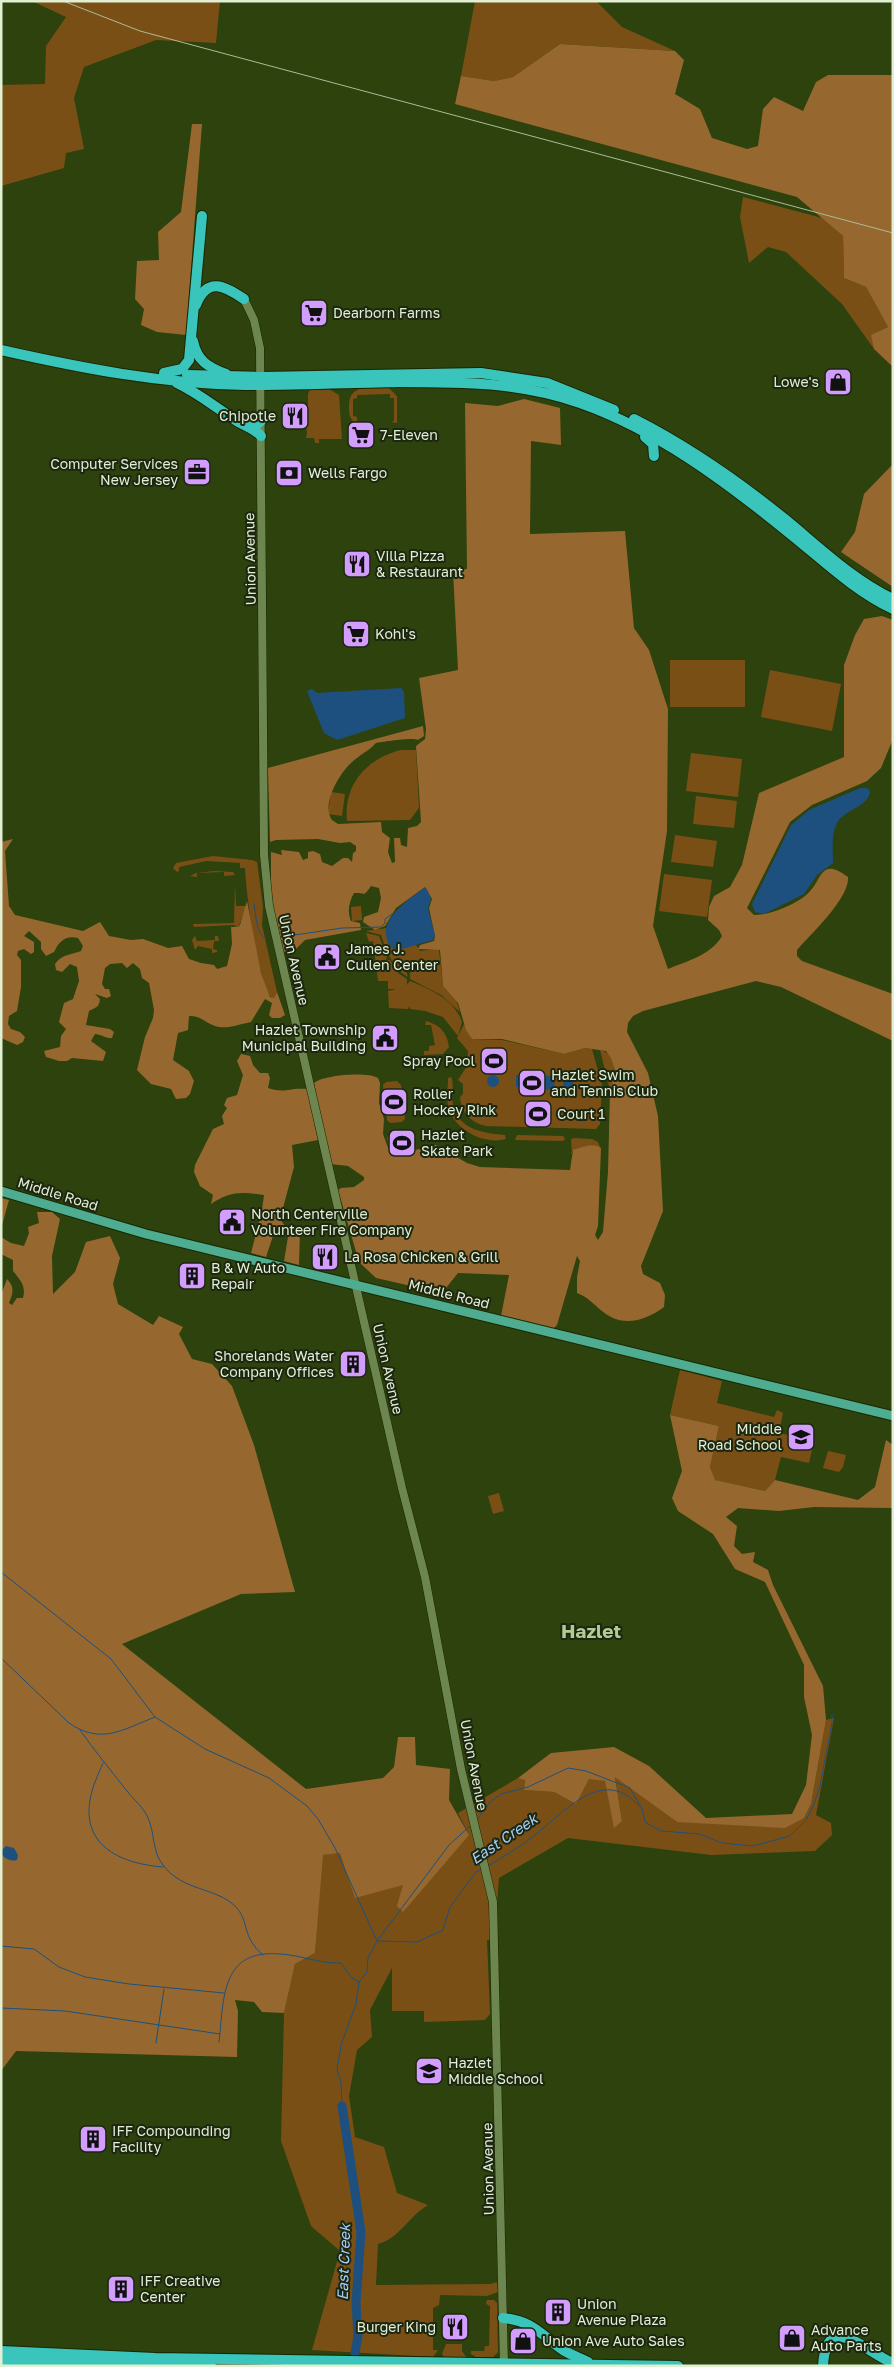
<svg xmlns="http://www.w3.org/2000/svg" width="894" height="2367" font-family="'Golos Text',sans-serif">
<style>
.green{fill:#7a4f16}
.forest{fill:#96682f}
.water{fill:#1d507e}
.lines{fill:none;stroke-linecap:round;stroke-linejoin:round}
.stream{stroke:#1d507e;stroke-width:1}
.river{stroke:#1d507e;stroke-width:9}
.secondary-casing{stroke:#182701;stroke-width:9}
.primary-casing{stroke:#182701;stroke-width:11}
.highway-casing{stroke:#182701;stroke-width:12}
.secondary{stroke:#6d8650;stroke-width:8}
.primary{stroke:#4eac91;stroke-width:9}
.highway{stroke:#39c5bc;stroke-width:10}
.rail{stroke:#acbc99;stroke-width:1}
.labels{text-anchor:middle;stroke-width:4;stroke-linejoin:round;paint-order:stroke}
.poi-label{font-size:14px;fill:#e1efd3;stroke:#1c2610;text-anchor:start}
.street-label{font-size:14px;fill:#e1efd3;stroke:#1c2610}
.water-label{font-size:15px;font-style:italic;fill:#a4cff9;stroke:#1c2610}
.district-label{font-size:19px;font-weight:bold;fill:#b0cb93;stroke:#1c2610}
</style>
<rect width="100%" height="100%" fill="#2d420d"/>
<g class="green">
<path d="M 32,1 L 220,1 L 216,43 L 156,40 L 84,67 L 74,98 L 84,149 L 66,153 L 64,168 L 1,186 L 1,85 L 45,84 L 46,46 L 66,17 Z"/>
<path d="M 475,1 L 596,1 L 622,27 L 675,51 L 560,44 L 513,77 L 494,81 L 461,76 Z"/>
<path d="M 743,197 L 822,218 L 843,236 L 844,278 L 866,287 L 888,327 L 872,335 L 874,349 L 842,304 L 786,252 L 768,247 L 749,263 L 740,217 Z"/>
<path d="M 388,387 L 397,396 L 397,423 L 391,422 L 394,421 L 394,398 L 390,398 L 390,394 L 357,395 L 357,398 L 353,399 L 353,416 L 357,417 L 357,422 L 353,421 C 349,416 349,413 349,406 C 349,383 371,388 388,387 Z"/>
<path d="M 310,389 L 329,389 L 339,395 L 342,439 L 319,439 L 319,443 L 315,443 L 314,438 L 306,438 L 307,433 L 305,415 L 308,414 L 308,394 Z"/>
<rect x="670" y="660" width="75" height="47"/>
<path d="M 770,670 L 841,684 L 832,731 L 761,717 Z"/>
<path d="M 401,750 L 416,750 L 419,808 L 410,820 L 347,821 C 343,785 367,758 401,750 Z"/>
<path d="M 691,753 L 742,759 L 738,797 L 686,791 Z"/>
<path d="M 331,792 L 345,794 L 342,816 L 328,814 Z"/>
<path d="M 696,796 L 737,801 L 734,828 L 693,824 Z"/>
<path d="M 675,835 L 717,841 L 713,867 L 671,862 Z"/>
<path d="M 213,856 L 252,860 L 257,862 L 263,907 L 262,925 L 277,992 L 274,998 L 272,998 C 257,982 246,891 245,868 L 240,868 L 240,863 L 206,861 L 179,867 L 179,871 L 177,872 L 173,868 L 176,863 Z"/>
<path d="M 214,871 L 233,872 L 235,875 L 224,876 L 224,872 L 197,873 L 197,877 L 190,876 L 196,873 Z"/>
<path d="M 664,874 L 712,880 L 707,917 L 659,911 Z"/>
<path d="M 235,883 L 236,906 L 247,906 L 238,928 L 234,925 L 194,927 L 193,924 L 234,923 Z"/>
<path d="M 361,906 L 362,920 L 352,921 L 351,907 Z"/>
<path d="M 387,928 L 388,943 L 395,949 L 416,945 L 420,951 L 435,949 L 439,950 L 443,986 L 456,1000 L 460,1012 L 441,995 L 410,979 L 410,973 L 414,969 L 412,964 L 408,963 L 405,967 L 408,977 C 393,969 386,950 381,935 L 366,931 Z"/>
<path d="M 366,933 L 379,936 L 384,949 L 382,952 L 387,956 L 386,960 L 390,960 L 398,973 L 407,979 L 407,985 L 410,981 C 430,989 455,1000 462,1022 L 458,1036 L 443,1017 L 425,1011 L 410,1009 L 409,1006 L 408,1009 L 389,1008 L 388,991 L 396,989 L 388,989 L 388,981 L 378,981 L 373,941 L 369,942 Z"/>
<path d="M 195,936 L 197,941 L 215,940 L 215,936 L 218,936 L 219,941 L 214,941 L 213,949 L 217,950 L 217,952 L 212,953 L 212,949 L 198,946 L 195,950 L 192,940 Z"/>
<path d="M 426,1021 C 440,1025 447,1032 449,1047 L 443,1054 L 424,1055 L 424,1051 L 429,1051 L 429,1046 L 435,1045 L 431,1025 L 425,1025 Z"/>
<path d="M 464,1024 L 472,1039 L 502,1040 L 564,1054 L 585,1048 L 592,1049 L 602,1085 L 600,1124 L 596,1129 L 486,1126 C 471,1123 461,1112 460,1097 L 463,1094 L 463,1084 L 458,1080 L 467,1066 L 468,1051 L 457,1038 Z"/>
<path d="M 600,1050 C 619,1054 616,1077 610,1090 Z"/>
<path d="M 451,1077 C 454,1083 452,1090 452,1097 C 454,1128 479,1133 505,1135 L 506,1139 C 485,1145 457,1131 449,1110 C 446,1101 448,1088 448,1078 Z"/>
<path d="M 397,1081 L 401,1085 L 405,1119 L 402,1122 L 390,1123 L 387,1120 L 383,1085 L 386,1082 Z"/>
<path d="M 412,1131 L 416,1150 L 391,1155 L 387,1137 Z"/>
<path d="M 517,1135 L 563,1136 L 565,1139 L 563,1141 L 515,1140 Z"/>
<path d="M 573,1138 L 592,1139 L 598,1142 L 600,1147 L 571,1152 L 572,1155 L 571,1140 Z"/>
<path d="M 680,1370 L 722,1381 L 717,1403 L 774,1417 L 777,1410 L 783,1413 L 779,1433 L 814,1441 L 809,1463 L 781,1457 L 775,1480 L 765,1491 L 714,1480 L 710,1467 L 719,1426 L 670,1415 Z"/>
<path d="M 828,1451 L 846,1455 L 843,1467 L 839,1472 L 823,1468 Z"/>
<path d="M 499,1493 L 504,1511 L 493,1514 L 488,1496 Z"/>
<path d="M 834,1718 L 816,1815 L 831,1823 L 832,1835 L 815,1851 L 711,1855 L 568,1838 L 499,1878 L 494,1941 L 487,1940 L 490,2014 L 485,2020 L 424,2022 L 424,2011 L 392,2011 L 392,1968 L 370,2010 L 372,2037 L 357,2050 L 349,2096 L 355,2137 L 384,2147 L 397,2193 L 428,2205 C 409,2216 399,2239 378,2244 L 376,2285 L 490,2284 L 497,2282 L 498,2292 L 487,2296 L 440,2295 L 439,2305 L 433,2308 L 433,2350 L 438,2350 L 433,2357 L 312,2350 L 340,2251 L 311,2226 L 281,2141 L 284,2013 L 295,1964 L 315,1953 L 322,1855 L 469,1835 L 458,1813 L 518,1778 L 525,1779 L 524,1790 L 554,1792 L 576,1804 L 589,1778 L 605,1781 L 622,1821 L 615,1776 L 677,1822 L 804,1818 L 811,1804 L 826,1720 Z"/>
<path d="M 487,2300 L 494,2300 L 497,2303 L 498,2352 L 493,2357 L 476,2357 L 471,2354 L 471,2351 L 484,2351 L 485,2346 L 489,2346 L 490,2306 L 486,2304 Z"/>
<path d="M 446,2344 L 462,2344 L 462,2351 L 466,2357 L 444,2357 L 442,2354 Z"/>
</g>
<g class="forest">
<path d="M 560,44 L 675,51 L 684,60 L 675,94 L 700,109 L 712,138 L 747,149 L 758,146 L 763,109 L 774,97 L 803,111 L 816,82 L 828,75 L 893,75 L 893,367 L 874,349 L 871,335 L 888,327 L 866,287 L 844,278 L 843,236 L 797,197 L 455,104 L 461,76 L 494,81 L 513,77 Z"/>
<path d="M 192,124 L 202,124 L 186,335 L 157,332 L 141,325 L 144,309 L 135,299 L 137,261 L 159,260 L 158,232 L 181,212 Z"/>
<path d="M 524,399 L 560,408 L 561,445 L 531,441 L 530,534 L 625,531 L 634,628 L 649,650 L 668,709 L 667,831 L 653,926 L 668,969 C 687,961 711,955 722,936 L 719,930 L 708,920 L 709,907 L 714,896 L 730,887 L 742,865 L 759,793 L 844,757 L 844,665 L 855,635 L 864,619 L 882,616 L 893,620 L 893,739 L 881,768 L 867,781 L 812,805 L 790,822 L 747,908 L 754,915 C 771,915 791,906 805,896 C 823,883 818,855 848,877 C 850,898 810,935 797,950 L 797,956 L 802,961 L 893,994 L 893,1041 L 781,987 L 756,981 L 643,1011 L 633,1016 L 628,1023 L 627,1032 L 648,1073 L 658,1116 L 663,1211 L 641,1266 L 643,1274 L 660,1283 L 665,1295 L 664,1307 C 645,1321 622,1328 602,1311 C 593,1304 588,1297 577,1293 L 577,1277 L 580,1261 L 577,1256 L 557,1325 L 553,1329 L 501,1316 L 509,1275 L 458,1273 L 446,1288 L 438,1292 L 376,1278 L 359,1262 L 338,1190 L 341,1188 L 354,1187 L 364,1180 L 364,1177 L 348,1166 L 330,1164 L 314,1083 C 322,1075 368,1071 378,1078 L 380,1083 L 379,1103 L 384,1119 L 383,1134 L 391,1156 L 436,1145 L 467,1163 L 480,1167 L 570,1170 L 573,1150 C 582,1147 593,1142 601,1148 L 598,1226 L 595,1235 L 598,1240 L 603,1232 L 608,1172 L 610,1090 L 616,1073 L 611,1058 L 606,1051 L 585,1048 L 564,1054 L 502,1039 L 472,1039 L 466,1030 L 458,1003 L 443,986 L 440,950 L 418,949 L 420,945 L 434,941 L 435,936 L 429,908 L 432,899 L 425,887 L 396,908 L 385,926 L 375,930 L 363,922 L 364,917 L 378,912 L 381,898 L 379,888 L 371,886 C 363,897 367,893 354,893 C 349,902 347,912 351,921 L 360,923 L 361,930 L 305,940 L 292,953 L 286,953 L 282,949 L 271,896 L 271,852 L 282,855 L 281,850 L 299,852 L 303,860 L 308,858 L 308,852 L 313,851 L 320,854 L 322,862 L 332,866 L 343,858 L 348,858 L 352,862 L 353,853 L 356,851 L 356,846 L 350,842 L 340,843 L 318,839 L 276,840 L 270,842 L 268,768 L 423,726 L 424,736 L 418,740 C 413,737 383,742 376,743 C 369,751 359,755 351,763 C 339,774 321,805 332,820 L 338,824 L 381,822 L 382,832 L 390,838 L 388,852 L 392,863 L 395,862 L 394,838 L 400,838 L 401,845 L 407,847 L 408,828 L 417,826 L 421,822 L 416,746 L 425,739 L 426,729 L 419,678 L 458,670 L 453,570 L 467,569 L 465,403 L 498,406 Z"/>
<path d="M 893,464 L 893,587 L 841,552 L 855,532 L 864,494 Z"/>
<path d="M 13,839 L 5,851 L 9,906 L 15,915 L 83,931 L 100,922 L 109,936 L 131,940 L 143,939 L 168,948 L 182,946 L 189,959 L 201,963 L 214,965 L 217,969 L 227,966 L 232,944 L 231,927 L 238,927 L 240,925 L 247,901 L 261,973 L 270,997 L 274,998 L 277,992 L 285,1015 L 280,1018 L 272,1018 L 269,1015 L 272,1003 L 265,999 L 251,1022 C 240,1024 226,1030 215,1026 C 206,1023 199,1015 189,1016 L 188,1030 L 178,1033 L 173,1060 L 189,1071 L 194,1081 L 190,1094 L 186,1098 L 176,1099 L 171,1089 L 151,1084 L 137,1070 L 145,1037 L 153,1018 L 154,1010 L 149,983 L 142,978 L 140,969 L 133,963 L 127,968 L 122,963 L 110,964 L 105,968 L 102,984 L 105,989 L 109,989 L 111,996 L 107,998 L 95,994 L 100,999 C 99,1008 96,1007 89,1011 L 86,1025 L 110,1029 L 114,1032 L 112,1038 C 106,1039 101,1034 95,1034 L 91,1041 L 106,1052 L 103,1061 L 72,1058 L 67,1061 L 59,1061 L 46,1057 L 44,1051 L 60,1047 L 61,1036 L 66,1029 L 59,1022 C 60,1018 63,1007 64,1003 L 73,999 L 79,981 L 77,967 L 70,964 L 62,972 L 56,970 L 55,964 C 62,954 71,955 81,951 L 83,946 L 78,938 C 65,935 59,942 54,952 L 46,956 L 41,949 L 41,942 L 29,931 L 24,936 L 34,942 L 34,952 L 31,954 L 24,949 L 18,951 L 17,955 L 21,960 L 21,987 L 17,1011 L 9,1016 L 8,1024 L 11,1029 L 20,1032 L 25,1037 L 23,1042 L 17,1045 L 1,1038 L 1,842 Z"/>
<path d="M 241,1054 L 250,1056 L 253,1065 L 260,1073 L 268,1073 L 270,1078 L 268,1088 C 286,1094 289,1087 307,1089 L 318,1140 L 292,1145 L 294,1167 L 280,1219 L 285,1226 L 300,1231 L 299,1265 L 284,1261 L 288,1237 L 274,1233 L 266,1257 L 251,1253 L 262,1210 L 264,1195 C 241,1192 231,1191 211,1204 L 213,1195 L 200,1186 L 194,1172 L 195,1165 L 213,1129 L 224,1124 L 222,1116 L 227,1108 L 224,1105 L 227,1098 L 237,1095 L 243,1075 L 237,1061 Z"/>
<path d="M 1,1198 L 9,1200 L 1,1229 Z"/>
<path d="M 37,1212 L 52,1212 L 60,1219 L 52,1256 L 53,1294 L 75,1272 L 86,1242 L 110,1236 L 120,1258 L 113,1284 L 118,1304 L 153,1325 L 159,1316 L 183,1327 L 179,1334 L 192,1359 L 212,1364 L 232,1386 L 254,1445 L 295,1592 L 241,1594 L 122,1644 L 306,1789 L 383,1778 L 394,1767 L 398,1737 L 415,1737 L 416,1765 L 450,1769 L 449,1800 L 469,1835 L 403,1912 L 397,1906 L 403,1885 L 355,1898 L 340,1853 L 323,1855 L 315,1953 L 295,1964 L 284,2013 L 262,2012 L 254,2002 L 235,2000 L 238,2011 L 237,2057 L 16,2051 L 1,2071 L 1,1295 L 7,1279 C 15,1287 13,1293 9,1303 L 12,1305 L 17,1298 L 23,1298 C 26,1286 21,1281 13,1271 L 13,1260 L 1,1254 L 1,1237 L 11,1243 L 24,1246 L 29,1233 L 28,1227 L 39,1223 Z"/>
<path d="M 670,1415 L 719,1426 L 710,1467 L 715,1480 L 765,1491 L 775,1480 L 858,1500 L 875,1487 L 886,1440 L 893,1445 L 893,1508 L 814,1507 L 779,1511 L 738,1508 L 726,1517 L 737,1526 L 734,1546 L 742,1554 L 755,1552 L 753,1562 L 768,1570 L 773,1585 L 823,1686 L 826,1720 L 811,1804 L 804,1818 L 785,1828 L 677,1822 L 615,1777 L 622,1821 L 614,1828 L 605,1781 L 589,1779 L 576,1804 L 554,1792 L 524,1790 L 525,1780 L 518,1778 L 551,1753 L 614,1747 L 649,1766 L 706,1818 L 792,1814 L 806,1785 L 812,1735 L 804,1697 L 804,1665 L 765,1582 L 735,1569 L 713,1534 L 678,1511 L 672,1498 L 682,1471 Z"/>
</g>
<g class="water">
<path d="M 401,688 L 404,692 L 405,718 L 337,740 L 324,733 L 307,691 L 312,689 L 317,693 Z"/>
<path d="M 860,788 L 867,788 L 870,791 C 869,807 845,809 837,823 C 831,835 833,850 833,863 L 817,875 L 804,894 L 764,914 L 755,912 L 752,904 L 791,825 L 809,810 Z"/>
<path d="M 424,888 L 427,889 L 431,899 L 428,908 L 435,936 L 433,940 L 402,949 L 392,948 C 372,923 407,901 424,888 Z"/>
<path d="M 530,1073 L 555,1077 L 554,1089 L 529,1091 L 529,1088 L 516,1087 L 516,1075 L 529,1075 Z"/>
<circle cx="493" cy="1081" r="6"/>
<rect x="563" y="1077" width="10" height="12"/>
<path d="M 6,1846 L 14,1848 L 18,1855 L 17,1860 C 10,1862 2,1858 1,1851 Z"/>
</g>
<g class="lines">
<g class="stream">
<path d="M 254,904 C 256,915 256,934 266,939"/>
<path d="M 281,937 L 342,928 L 381,927 L 385,923 L 385,919 L 392,914"/>
<path d="M 1,1572 L 111,1659 L 155,1717 L 205,1749 L 269,1778 L 307,1806 L 318,1819 L 335,1848 L 377,1941 L 449,1845 L 471,1825"/>
<path d="M 1,1658 L 69,1723 C 101,1745 122,1730 155,1717"/>
<path d="M 80,1730 C 95,1751 111,1771 127,1791 C 134,1800 144,1808 148,1818 C 155,1833 152,1852 163,1865 C 182,1891 215,1887 235,1906 C 250,1921 241,1937 263,1955"/>
<path d="M 103,1763 C 98,1775 92,1787 90,1800 C 82,1848 124,1864 163,1867"/>
<path d="M 642,1809 L 645,1822 L 661,1831 L 700,1834 L 722,1843 L 753,1846 L 790,1836 L 806,1820 L 814,1804 L 820,1786 L 832,1723 L 832,1714"/>
<path d="M 476,1821 L 490,1802 L 501,1794 L 528,1787 L 568,1768 L 586,1771 L 630,1788 L 642,1809"/>
<path d="M 488,1866 C 502,1857 517,1849 530,1839 C 561,1816 602,1763 639,1806"/>
<path d="M 1,1946 L 34,1949 L 59,1967 L 85,1977 L 129,1984 L 224,1993"/>
<path d="M 1,2008 L 65,2011 L 220,2034"/>
<path d="M 219,2042 C 224,1997 221,1949 280,1954 C 301,1955 320,1964 341,1963 L 352,1978 L 359,1982"/>
<path d="M 156,2043 L 164,1989"/>
<path d="M 342,2106 L 341,2082 L 337,2070 L 341,2045 L 356,2004 L 359,1982 L 367,1972 L 368,1958 L 377,1941 L 417,1942 L 443,1930 L 450,1907 L 476,1872 L 482,1869"/>
</g>
<path class="river" d="M 342,2106 L 361,2232 L 356,2303 L 358,2336 L 355,2353"/>
<g class="secondary-casing">
<path id="secondary" d="M 244,299 L 254,320 L 260,348 L 264,855 L 269,906 L 402,1488 L 425,1577 L 461,1769 L 493,1902 L 504,2366"/>
</g>
<g class="primary-casing">
<path id="primary" d="M 1,1191 L 146,1234 L 893,1416"/>
</g>
<g class="highway-casing">
<g id="highway">
<path d="M 196,305 C 207,276 225,286 244,299"/>
<path d="M 193,341 C 197,361 208,367 226,374"/>
<path d="M 1,350 C 81,368 162,384 245,385 C 296,385 347,383 399,382 C 461,382 520,382 580,403 C 657,430 725,481 788,532 C 822,559 853,590 893,609"/>
<path d="M 164,373 L 182,369 L 189,360 L 202,216"/>
<path d="M 187,375 L 261,377 L 481,373 L 547,383 L 614,410"/>
<path d="M 177,383 C 198,393 215,407 234,419 C 243,426 253,427 261,436"/>
<path d="M 634,419 C 689,447 738,481 786,520 C 820,548 853,580 893,599"/>
<path d="M 247,425 L 256,425 L 261,421"/>
<path d="M 645,437 L 653,444 L 654,456"/>
<path d="M 503,2318 C 533,2321 540,2334 563,2350 C 571,2355 580,2358 588,2362"/>
<path d="M 1,2351 L 155,2358 L 678,2366"/>
<path d="M 1,2360 L 120,2365 L 211,2366"/>
<path d="M 823,2366 C 826,2308 867,2353 893,2363"/>
</g>
</g>
<use href="#secondary" class="secondary"/>
<use href="#primary" class="primary"/>
<use href="#highway" class="highway"/>
<path class="rail" d="M 63,1 L 140,31 L 893,233"/>
</g>
<defs>
<g id="supermarket-square" transform="scale(1.4375)"><rect x="-9" y="-9" width="18" height="18" rx="4" fill="#d29dfd" stroke="#1c2610"/><path d="M-6-5.5h2.5l.6 2H6L4.5 2H-2.5L-4.4-4H-6ZM-1.5 3.2a1.3 1.3 0 1 0 .1 0ZM3 3.2a1.3 1.3 0 1 0 .1 0Z" fill="#111"/></g>
<g id="shop-square" transform="scale(1.4375)"><rect x="-9" y="-9" width="18" height="18" rx="4" fill="#d29dfd" stroke="#1c2610"/><path d="M-5-2.5h2.3a2.7 3.5 0 0 1 5.4 0H5L5.5 6h-11ZM-1.5-2.5h3a1.5 2.3 0 0 0-3 0Z" fill="#111"/></g>
<g id="restaurant-square" transform="scale(1.4375)"><rect x="-9" y="-9" width="18" height="18" rx="4" fill="#d29dfd" stroke="#1c2610"/><path d="M-5-6h1v4h1v-4h1v4h1v-4h1v5L-1.5 .5V6h-2V.5L-5-1ZM5-6V6H3V1.5H1.5Q1.5-4 5-6Z" fill="#111"/></g>
<g id="office-square" transform="scale(1.4375)"><rect x="-9" y="-9" width="18" height="18" rx="4" fill="#d29dfd" stroke="#1c2610"/><path d="M-6-3h4V-5.5h4V-3h4V5H-6ZM-1-4.5V-3h2v-1.5ZM-6 0V1H6V0Z" fill="#111"/></g>
<g id="bank-square" transform="scale(1.4375)"><rect x="-9" y="-9" width="18" height="18" rx="4" fill="#d29dfd" stroke="#1c2610"/><path d="M-6-4H6V4H-6ZM0-2.3a2.3 2.3 0 1 0 0 4.6a2.3 2.3 0 1 0 0-4.6Z" fill="#111"/></g>
<g id="civic-square" transform="scale(1.4375)"><rect x="-9" y="-9" width="18" height="18" rx="4" fill="#d29dfd" stroke="#1c2610"/><path d="M-.6-6.5H3V-4.5H.6V-3L4-1V1h2V6H-6V1h2V-1L-.6-3ZM-1.2 2.5V6h2.4V2.5Z" fill="#111"/></g>
<g id="stadium-square" transform="scale(1.4375)"><rect x="-9" y="-9" width="18" height="18" rx="4" fill="#d29dfd" stroke="#1c2610"/><path d="M0-5a6.5 5 0 1 0 0 10a6.5 5 0 1 0 0-10ZM-3.5-1.8h7v3.6h-7Z" fill="#111"/></g>
<g id="building-square" transform="scale(1.4375)"><rect x="-9" y="-9" width="18" height="18" rx="4" fill="#d29dfd" stroke="#1c2610"/><path d="M-4-6H4V6H1V3H-1V6H-4ZM-2.5-4.3h1.7v1.8h-1.7ZM.8-4.3h1.7v1.8H.8ZM-2.5-1h1.7V.8h-1.7ZM.8-1h1.7V.8H.8Z" fill="#111"/></g>
<g id="school-square" transform="scale(1.4375)"><rect x="-9" y="-9" width="18" height="18" rx="4" fill="#d29dfd" stroke="#1c2610"/><path d="M0-5L7-2L0 1L-7-2ZM-4 1L0 2.5L4 1V4Q0 6-4 4Z" fill="#111"/></g>
</defs>
<g fill-rule="evenodd">
<use href="#supermarket-square" x="314" y="313"/>
<use href="#shop-square" x="838" y="382"/>
<use href="#restaurant-square" x="295" y="416"/>
<use href="#supermarket-square" x="361" y="435"/>
<use href="#office-square" x="197" y="472"/>
<use href="#bank-square" x="289" y="473"/>
<use href="#restaurant-square" x="357" y="564"/>
<use href="#supermarket-square" x="356" y="634"/>
<use href="#civic-square" x="327" y="957"/>
<use href="#civic-square" x="385" y="1038"/>
<use href="#stadium-square" x="494" y="1061"/>
<use href="#stadium-square" x="532" y="1083"/>
<use href="#stadium-square" x="394" y="1102"/>
<use href="#stadium-square" x="538" y="1114"/>
<use href="#stadium-square" x="402" y="1143"/>
<use href="#civic-square" x="232" y="1222"/>
<use href="#restaurant-square" x="325" y="1257"/>
<use href="#building-square" x="192" y="1276"/>
<use href="#building-square" x="353" y="1364"/>
<use href="#school-square" x="801" y="1437"/>
<use href="#school-square" x="429" y="2071"/>
<use href="#building-square" x="93" y="2139"/>
<use href="#building-square" x="121" y="2289"/>
<use href="#building-square" x="558" y="2312"/>
<use href="#restaurant-square" x="455" y="2327"/>
<use href="#shop-square" x="792" y="2338"/>
<use href="#shop-square" x="523" y="2341"/>
</g>
<g class="labels">
<g class="poi-label">
<text x="333" y="318">Dearborn Farms</text>
<text x="819" y="387" text-anchor="end">Lowe's</text>
<text x="276" y="421" text-anchor="end">Chipotle</text>
<text x="380" y="440">7-Eleven</text>
<text x="178" y="469" text-anchor="end">Computer Services<tspan x="178" dy="16">New Jersey</tspan></text>
<text x="308" y="478">Wells Fargo</text>
<text x="376" y="561">Villa Pizza<tspan x="376" dy="16">&amp; Restaurant</tspan></text>
<text x="375" y="639">Kohl's</text>
<text x="346" y="954">James J.<tspan x="346" dy="16">Cullen Center</tspan></text>
<text x="366" y="1035" text-anchor="end">Hazlet Township<tspan x="366" dy="16">Municipal Building</tspan></text>
<text x="475" y="1066" text-anchor="end">Spray Pool</text>
<text x="551" y="1080">Hazlet Swim<tspan x="551" dy="16">and Tennis Club</tspan></text>
<text x="413" y="1099">Roller<tspan x="413" dy="16">Hockey Rink</tspan></text>
<text x="557" y="1119">Court 1</text>
<text x="421" y="1140">Hazlet<tspan x="421" dy="16">Skate Park</tspan></text>
<text x="251" y="1219">North Centerville<tspan x="251" dy="16">Volunteer Fire Company</tspan></text>
<text x="344" y="1262">La Rosa Chicken &amp; Grill</text>
<text x="211" y="1273">B &amp; W Auto<tspan x="211" dy="16">Repair</tspan></text>
<text x="334" y="1361" text-anchor="end">Shorelands Water<tspan x="334" dy="16">Company Offices</tspan></text>
<text x="782" y="1434" text-anchor="end">Middle<tspan x="782" dy="16">Road School</tspan></text>
<text x="448" y="2068">Hazlet<tspan x="448" dy="16">Middle School</tspan></text>
<text x="112" y="2136">IFF Compounding<tspan x="112" dy="16">Facility</tspan></text>
<text x="140" y="2286">IFF Creative<tspan x="140" dy="16">Center</tspan></text>
<text x="577" y="2309">Union<tspan x="577" dy="16">Avenue Plaza</tspan></text>
<text x="436" y="2332" text-anchor="end">Burger King</text>
<text x="811" y="2335">Advance<tspan x="811" dy="16">Auto Parts</tspan></text>
<text x="542" y="2346">Union Ave Auto Sales</text>
</g>
<g class="street-label">
<text transform="translate(250 559) rotate(-91)" y="5">Union Avenue</text>
<text transform="translate(294 960) rotate(77)" y="5">Union Avenue</text>
<text transform="translate(58 1194) rotate(17)" y="5">Middle Road</text>
<text transform="translate(449 1294) rotate(14)" y="5">Middle Road</text>
<text transform="translate(388 1369) rotate(77)" y="5">Union Avenue</text>
<text transform="translate(474 1765) rotate(79)" y="5">Union Avenue</text>
<text transform="translate(488 2169) rotate(-91)" y="5">Union Avenue</text>
</g>
<g class="water-label">
<text transform="translate(504 1839) rotate(-34)" y="5">East Creek</text>
<text transform="translate(344 2262) rotate(-88)" y="5">East Creek</text>
</g>
<g class="district-label">
<text x="591" y="1638">Hazlet</text>
</g>
</g>
<rect width="894" height="2367" fill="none" stroke="#e1efd3" stroke-width="5"/>
</svg>
